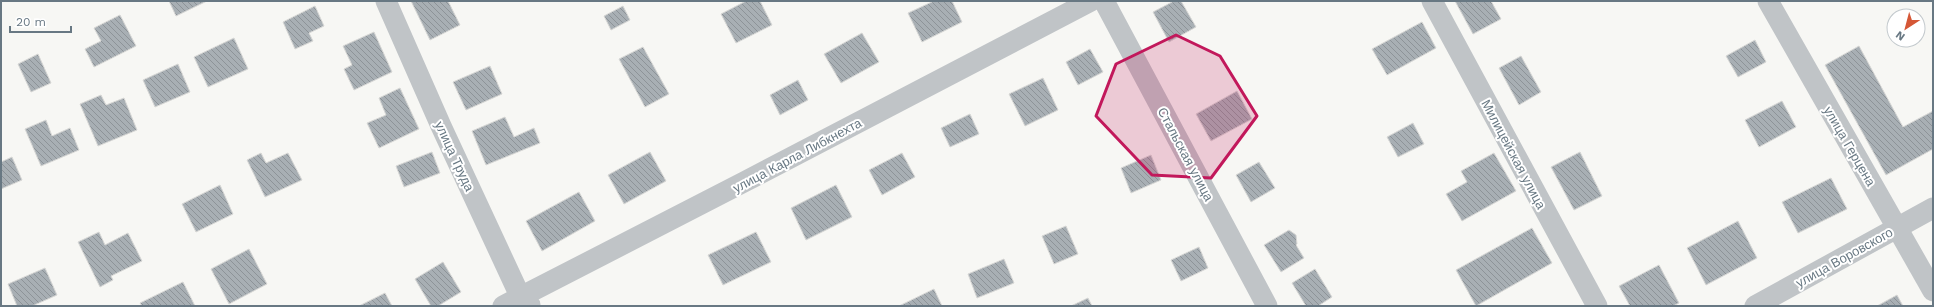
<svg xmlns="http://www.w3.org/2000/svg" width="1934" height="307" font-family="'Work Sans',sans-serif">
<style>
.building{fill:url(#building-back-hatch);stroke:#d8d8d6}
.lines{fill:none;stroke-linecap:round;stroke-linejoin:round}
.minor{stroke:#c0c4c7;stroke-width:21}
.marked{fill:#c2185b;fill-opacity:0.2;stroke:#c2185b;stroke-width:3;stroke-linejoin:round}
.labels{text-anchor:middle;stroke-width:4;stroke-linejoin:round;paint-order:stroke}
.street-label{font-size:13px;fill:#687883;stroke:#fff}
</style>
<defs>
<pattern id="building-back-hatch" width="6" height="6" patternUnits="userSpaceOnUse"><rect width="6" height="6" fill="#a8afb4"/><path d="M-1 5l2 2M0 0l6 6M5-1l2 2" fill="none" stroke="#8d9398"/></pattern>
</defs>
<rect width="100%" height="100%" fill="#f7f7f4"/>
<g class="building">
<path d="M 169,1 L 207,1 L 176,16 Z"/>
<path d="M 411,1 L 448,1 L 460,25 L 430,40 Z"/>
<path d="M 746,1 L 760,1 L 772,25 L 736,43 L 721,14 Z"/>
<path d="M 934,1 L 952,1 L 962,22 L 922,42 L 908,13 Z"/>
<path d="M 1174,1 L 1181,1 L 1196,27 L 1169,42 L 1153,12 Z"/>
<path d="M 1455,1 L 1491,1 L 1501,19 L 1473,34 Z"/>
<path d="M 315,6 L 324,26 L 309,33 L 313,41 L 295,49 L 283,22 Z"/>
<path d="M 623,6 L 630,20 L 611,30 L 604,16 Z"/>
<path d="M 120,15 L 136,46 L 94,67 L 85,49 L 101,41 L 94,28 Z"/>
<path d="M 1422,22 L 1436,48 L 1387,75 L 1372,49 Z"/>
<path d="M 374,32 L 392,72 L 354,90 L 344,69 L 352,65 L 343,46 Z"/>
<path d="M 862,33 L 879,62 L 841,83 L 824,54 Z"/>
<path d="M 234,38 L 248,69 L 208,87 L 194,57 Z"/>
<path d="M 1755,40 L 1766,62 L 1738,77 L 1726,56 Z"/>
<path d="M 1859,46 L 1903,127 L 1933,111 L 1933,149 L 1886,175 L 1825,65 Z"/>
<path d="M 643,47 L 669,94 L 645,107 L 619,59 Z"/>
<path d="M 1090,49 L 1103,72 L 1078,85 L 1066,62 Z"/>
<path d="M 38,54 L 51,83 L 31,92 L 18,64 Z"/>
<path d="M 1521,56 L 1541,92 L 1519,105 L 1499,68 Z"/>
<path d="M 178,64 L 190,92 L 155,107 L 143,80 Z"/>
<path d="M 490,66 L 502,94 L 466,110 L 453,82 Z"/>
<path d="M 1043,78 L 1058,110 L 1025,126 L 1009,94 Z"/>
<path d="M 798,80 L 808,100 L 780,115 L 770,95 Z"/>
<path d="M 400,88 L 419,129 L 379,148 L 367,123 L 386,115 L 379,98 Z"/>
<path d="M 1237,91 L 1252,119 L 1211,141 L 1196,114 Z"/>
<path d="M 101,95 L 106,105 L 124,98 L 137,130 L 98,146 L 80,104 Z"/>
<path d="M 1782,101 L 1796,127 L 1759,147 L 1745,120 Z"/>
<path d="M 970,114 L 979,134 L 950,147 L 941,128 Z"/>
<path d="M 505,117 L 514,137 L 534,128 L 540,143 L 486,165 L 472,131 Z"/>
<path d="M 46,120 L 52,136 L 70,128 L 79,150 L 41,166 L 25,129 Z"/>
<path d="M 1413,123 L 1424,144 L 1398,157 L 1387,137 Z"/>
<path d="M 432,152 L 440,173 L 404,187 L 396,166 Z"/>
<path d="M 650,152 L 666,181 L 624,204 L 608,175 Z"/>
<path d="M 1580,152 L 1602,196 L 1574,210 L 1551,167 Z"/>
<path d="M 261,153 L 266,163 L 288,153 L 302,180 L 265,197 L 247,160 Z"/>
<path d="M 902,153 L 915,177 L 882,195 L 869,170 Z"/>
<path d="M 1494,153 L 1516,191 L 1462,221 L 1446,194 L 1467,182 L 1461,171 Z"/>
<path d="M 1151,155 L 1161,180 L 1131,193 L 1121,168 Z"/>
<path d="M 12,157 L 22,180 L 1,189 L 1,162 Z"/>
<path d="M 1259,162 L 1275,188 L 1251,202 L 1236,175 Z"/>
<path d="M 1831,178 L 1847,209 L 1798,233 L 1782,202 Z"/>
<path d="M 220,185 L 233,214 L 196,232 L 182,204 Z"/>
<path d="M 836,185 L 852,217 L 806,240 L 791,208 Z"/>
<path d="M 579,192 L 595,221 L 542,251 L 526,221 Z"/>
<path d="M 1738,221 L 1757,258 L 1706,285 L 1687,248 Z"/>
<path d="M 1066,226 L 1078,254 L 1054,264 L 1042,236 Z"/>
<path d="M 1532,228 L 1552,263 L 1476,306 L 1456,270 Z"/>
<path d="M 1289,230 L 1296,235 L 1297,244 L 1296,245 L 1304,258 L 1281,272 L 1264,245 Z"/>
<path d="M 99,232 L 105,245 L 128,233 L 142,261 L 111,276 L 113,280 L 100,287 L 78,242 Z"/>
<path d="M 756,232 L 771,262 L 723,285 L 708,255 Z"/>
<path d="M 1199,247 L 1208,268 L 1181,281 L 1171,260 Z"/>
<path d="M 249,249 L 267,284 L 229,304 L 211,269 Z"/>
<path d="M 1004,259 L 1014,283 L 977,298 L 968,274 Z"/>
<path d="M 443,262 L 461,292 L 438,306 L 431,306 L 415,279 Z"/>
<path d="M 1659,265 L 1679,303 L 1673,306 L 1630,306 L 1619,286 Z"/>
<path d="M 45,268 L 57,295 L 32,306 L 17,306 L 8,284 Z"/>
<path d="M 1315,269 L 1332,297 L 1318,306 L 1306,306 L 1292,283 Z"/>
<path d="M 183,282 L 195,306 L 142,306 L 140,303 Z"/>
<path d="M 934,289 L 942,306 L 899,306 Z"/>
<path d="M 385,293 L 392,306 L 359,306 Z"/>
<path d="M 1897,295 L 1903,306 L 1877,306 Z"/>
<path d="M 1088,298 L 1092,306 L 1071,306 Z"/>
</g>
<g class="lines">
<g class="minor">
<path d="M 386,1 L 441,126 L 520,296 L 530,305"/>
<path d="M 1104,1 L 1267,306"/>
<path d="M 1432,1 L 1597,306"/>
<path d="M 1768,1 L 1933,291"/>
<path d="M 503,306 L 744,182 L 1091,1"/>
<path d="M 1755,306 L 1933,208"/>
</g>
</g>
<path class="marked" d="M 1176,35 L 1220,56 L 1257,116 L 1211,178 L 1152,175 L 1096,116 L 1116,64 Z"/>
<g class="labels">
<g class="street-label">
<text transform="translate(1850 146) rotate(60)" y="5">улица Герцена</text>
<text transform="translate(1186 154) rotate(62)" y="5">Стальская улица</text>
<text transform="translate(1514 154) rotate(62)" y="5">Милицейская улица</text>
<text transform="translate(797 155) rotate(-28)" y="5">улица Карла Либкнехта</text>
<text transform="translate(455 156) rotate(65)" y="5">улица Труда</text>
<text transform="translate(1844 257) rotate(-29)" y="5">улица Воровского</text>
</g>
</g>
<rect width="1934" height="307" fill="none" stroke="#687883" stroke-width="4"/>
<g transform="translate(1906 28) rotate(216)"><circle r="19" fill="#ffffff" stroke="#c3c9cd"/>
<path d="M0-3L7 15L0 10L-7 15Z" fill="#d55736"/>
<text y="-6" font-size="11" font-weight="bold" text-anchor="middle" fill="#687883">N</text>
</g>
<path d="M10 26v6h61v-6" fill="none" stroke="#687883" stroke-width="2"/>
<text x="16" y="26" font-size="12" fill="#687883" stroke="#ffffff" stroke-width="3" paint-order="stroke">20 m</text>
</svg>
